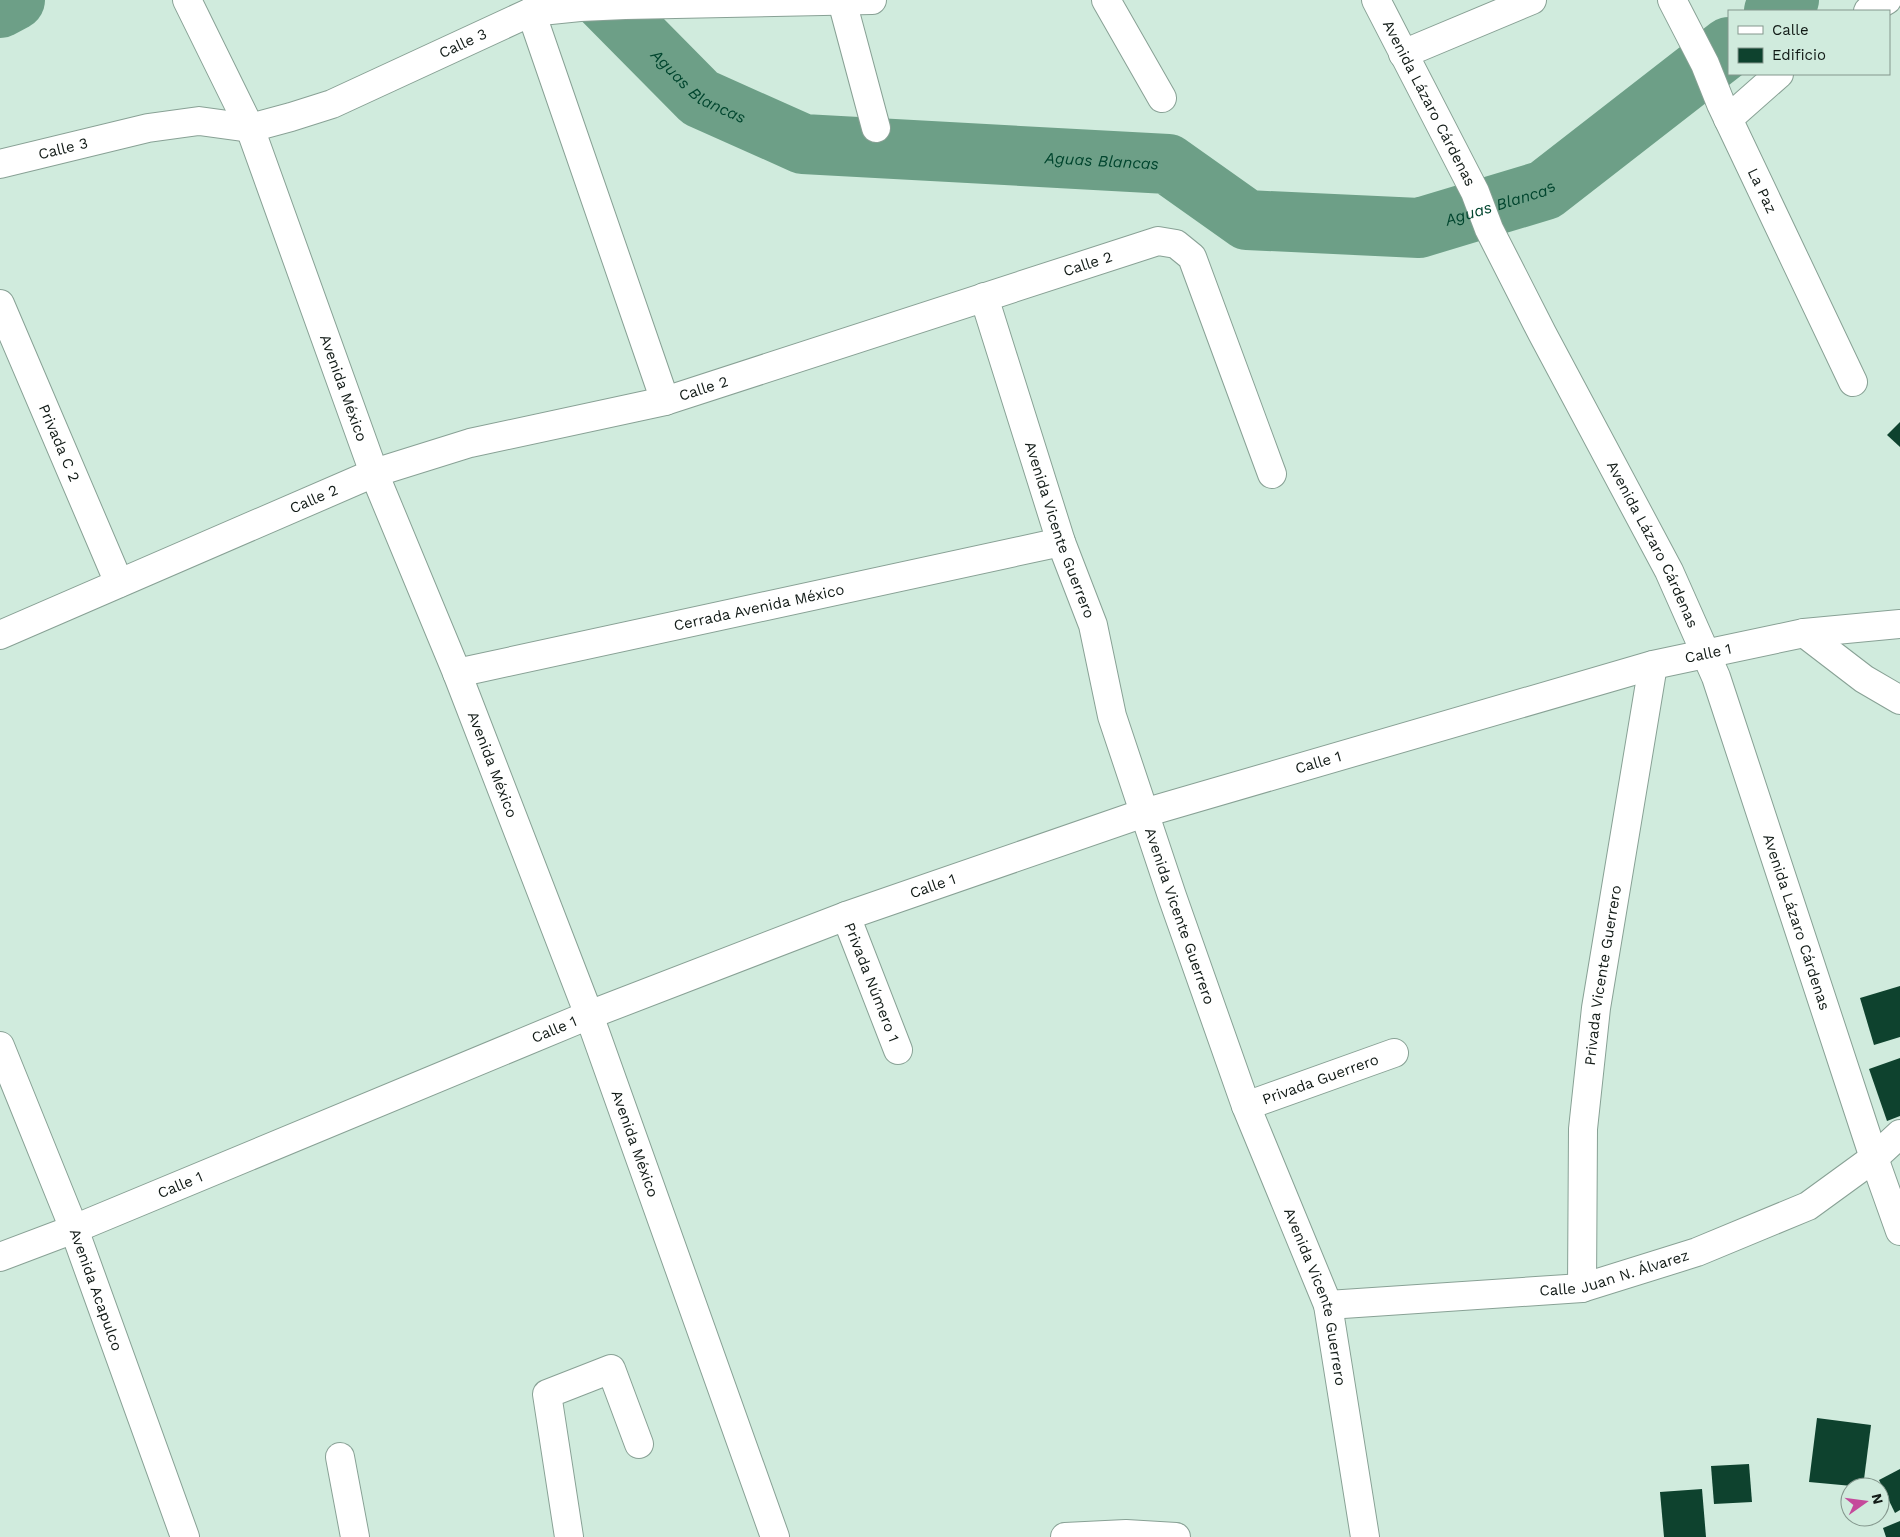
<svg xmlns="http://www.w3.org/2000/svg" width="1900" height="1537" font-family="'Work Sans',sans-serif">
<style>
.lines{fill:none;stroke-linecap:round;stroke-linejoin:round}
.river{stroke:#6d9f87;stroke-width:60}
.building{fill:#0e422e}
.minor-casing{stroke:#88a195;stroke-width:30}
.major-casing{stroke:#88a195;stroke-width:30}
.minor{stroke:#fff;stroke-width:28}
.major{stroke:#fff;stroke-width:28}
.labels{text-anchor:middle;stroke-width:5;stroke-linejoin:round;paint-order:stroke}
.street-label{font-size:15px;fill:#111a16;stroke:#d0ebdd}
.water-label{font-size:16px;font-style:italic;fill:#00452e;stroke:#d0ebdd}
</style>
<rect width="100%" height="100%" fill="#d0ebdd"/>
<g class="lines">
<g class="river">
<path id="s1" d="M 603,0 L 700,98 L 803,144 L 1168,164 L 1247,220 L 1419,228 L 1545,190 L 1729,47"/>
<path d="M 0,8 L 15,0"/>
<path d="M 1774,11 L 1789,0"/>
</g>
</g>
<g class="building">
<path d="M 1900,422 L 1900,447 L 1887,435 Z"/>
<path d="M 1900,986 L 1900,1037 L 1874,1045 L 1860,998 Z"/>
<path d="M 1900,1058 L 1900,1116 L 1887,1121 L 1869,1069 Z"/>
<path d="M 1817,1418 L 1871,1425 L 1863,1487 L 1809,1482 Z"/>
<path d="M 1749,1464 L 1752,1502 L 1714,1504 L 1711,1466 Z"/>
<path d="M 1900,1469 L 1900,1510 L 1895,1513 L 1879,1480 Z"/>
<path d="M 1702,1489 L 1706,1537 L 1664,1537 L 1660,1492 Z"/>
<path d="M 1900,1521 L 1900,1537 L 1886,1537 L 1883,1528 Z"/>
</g>
<g class="lines">
<g class="minor-casing">
<g id="minor">
<path id="s2" d="M 187,0 L 250,128 L 374,473 L 457,673 L 589,1015 L 775,1537"/>
<path d="M 1106,0 L 1162,98"/>
<path id="s3" d="M 1376,0 L 1475,192 L 1489,229 L 1542,333 L 1669,571 L 1716,677 L 1874,1158 L 1900,1231"/>
<path id="s4" d="M 1672,0 L 1705,64 L 1721,104 L 1853,382"/>
<path d="M 842,1 L 876,128"/>
<path d="M 1868,11 L 1887,0"/>
<path d="M 531,12 L 665,401"/>
<path d="M 1403,54 L 1532,0"/>
<path d="M 1728,119 L 1779,74"/>
<path id="s5" d="M 0,164 L 148,128 L 199,121 L 250,128 L 291,117 L 332,104 L 531,12 L 580,7 L 625,5 L 872,0"/>
<path id="s6" d="M 984,297 L 1061,542 L 1093,625 L 1112,716 L 1172,896 L 1246,1106 L 1328,1305 L 1365,1537"/>
<path id="s7" d="M 0,304 L 119,583"/>
<path d="M 1804,633 L 1864,679 L 1900,700"/>
<path id="s8" d="M 0,635 L 374,473 L 470,443 L 665,401 L 1158,241 L 1176,244 L 1192,257 L 1272,474"/>
<path id="s9" d="M 457,673 L 1061,542"/>
<path id="s10" d="M 846,916 L 898,1050"/>
<path id="s11" d="M 0,1046 L 74,1229 L 185,1537"/>
<path id="s12" d="M 1246,1106 L 1394,1053"/>
<path id="s13" d="M 0,1257 L 74,1229 L 589,1015 L 846,916 L 1144,813 L 1653,665 L 1804,633 L 1900,624"/>
<path id="s14" d="M 1582,1288 L 1583,1129 L 1596,1008 L 1653,665"/>
<path id="s15" d="M 1328,1305 L 1582,1288 L 1697,1252 L 1808,1206 L 1874,1158 L 1900,1134"/>
<path d="M 340,1457 L 355,1537"/>
<path d="M 569,1537 L 547,1394 L 611,1369 L 639,1444"/>
</g>
</g>
<g class="major-casing">
<path id="major" d="M 1065,1537 L 1126,1534 L 1176,1537"/>
</g>
<use href="#minor" class="minor"/>
<use href="#major" class="major"/>
</g>
<g class="labels">
<g class="street-label">
<text dy="5" stroke="none"><textPath href="#s5" startOffset="485">Calle 3</textPath></text>
<text dy="5" stroke="none"><textPath href="#s3" startOffset="116">Avenida Lázaro Cárdenas</textPath></text>
<text dy="5" stroke="none"><textPath href="#s5" startOffset="65">Calle 3</textPath></text>
<text dy="5" stroke="none"><textPath href="#s4" startOffset="211">La Paz</textPath></text>
<text dy="5" stroke="none"><textPath href="#s8" startOffset="1152">Calle 2</textPath></text>
<text dy="5" stroke="none"><textPath href="#s2" startOffset="419">Avenida México</textPath></text>
<text dy="5" stroke="none"><textPath href="#s8" startOffset="748">Calle 2</textPath></text>
<text dy="5" stroke="none"><textPath href="#s7" startOffset="151">Privada C 2</textPath></text>
<text dy="5" stroke="none"><textPath href="#s8" startOffset="342">Calle 2</textPath></text>
<text dy="5" stroke="none"><textPath href="#s6" startOffset="245">Avenida Vicente Guerrero</textPath></text>
<text dy="5" stroke="none"><textPath href="#s3" startOffset="611">Avenida Lázaro Cárdenas</textPath></text>
<text dy="5" stroke="none"><textPath href="#s9" startOffset="309">Cerrada Avenida México</textPath></text>
<text dy="5" stroke="none"><textPath href="#s13" startOffset="1814">Calle 1</textPath></text>
<text dy="5" stroke="none"><textPath href="#s13" startOffset="1409">Calle 1</textPath></text>
<text dy="5" stroke="none"><textPath href="#s2" startOffset="824">Avenida México</textPath></text>
<text dy="5" stroke="none"><textPath href="#s13" startOffset="1004">Calle 1</textPath></text>
<text dy="5" stroke="none"><textPath href="#s6" startOffset="650">Avenida Vicente Guerrero</textPath></text>
<text dy="5" stroke="none"><textPath href="#s3" startOffset="1016">Avenida Lázaro Cárdenas</textPath></text>
<text dy="5" stroke="none"><textPath href="#s14" startOffset="314">Privada Vicente Guerrero</textPath></text>
<text dy="5" stroke="none"><textPath href="#s10" startOffset="71">Privada Número 1</textPath></text>
<text dy="5" stroke="none"><textPath href="#s13" startOffset="599">Calle 1</textPath></text>
<text dy="5" stroke="none"><textPath href="#s12" startOffset="79">Privada Guerrero</textPath></text>
<text dy="5" stroke="none"><textPath href="#s2" startOffset="1229">Avenida México</textPath></text>
<text dy="5" stroke="none"><textPath href="#s13" startOffset="194">Calle 1</textPath></text>
<text dy="5" stroke="none"><textPath href="#s15" startOffset="289">Calle Juan N. Álvarez</textPath></text>
<text dy="5" stroke="none"><textPath href="#s11" startOffset="262">Avenida Acapulco</textPath></text>
<text dy="5" stroke="none"><textPath href="#s6" startOffset="1055">Avenida Vicente Guerrero</textPath></text>
</g>
<g class="water-label">
<text dy="6" stroke="none"><textPath href="#s1" startOffset="130">Aguas Blancas</textPath></text>
<text dy="6" stroke="none"><textPath href="#s1" startOffset="550">Aguas Blancas</textPath></text>
<text dy="6" stroke="none"><textPath href="#s1" startOffset="970">Aguas Blancas</textPath></text>
</g>
</g>
<rect x="1728" y="10" width="162" height="65" fill="#d0ebdd" stroke="#84978d"/>
<rect x="1738" y="26" width="25" height="8" fill="#ffffff" stroke="#84978d"/>
<text x="1772" y="35" font-size="15" fill="#111a16">Calle</text>
<rect x="1738" y="48" width="25" height="15" fill="#0e422e" stroke="#84978d"/>
<text x="1772" y="60" font-size="15" fill="#111a16">Edificio</text>
<g transform="translate(1865 1502) rotate(76)"><circle r="24" fill="#d0ebdd" stroke="#84978d"/>
<path d="M0-4L9 19L0 12L-9 19Z" fill="#c54a9b"/>
<text y="-8" font-size="14" font-weight="bold" text-anchor="middle" fill="#111a16">N</text>
</g>
</svg>
